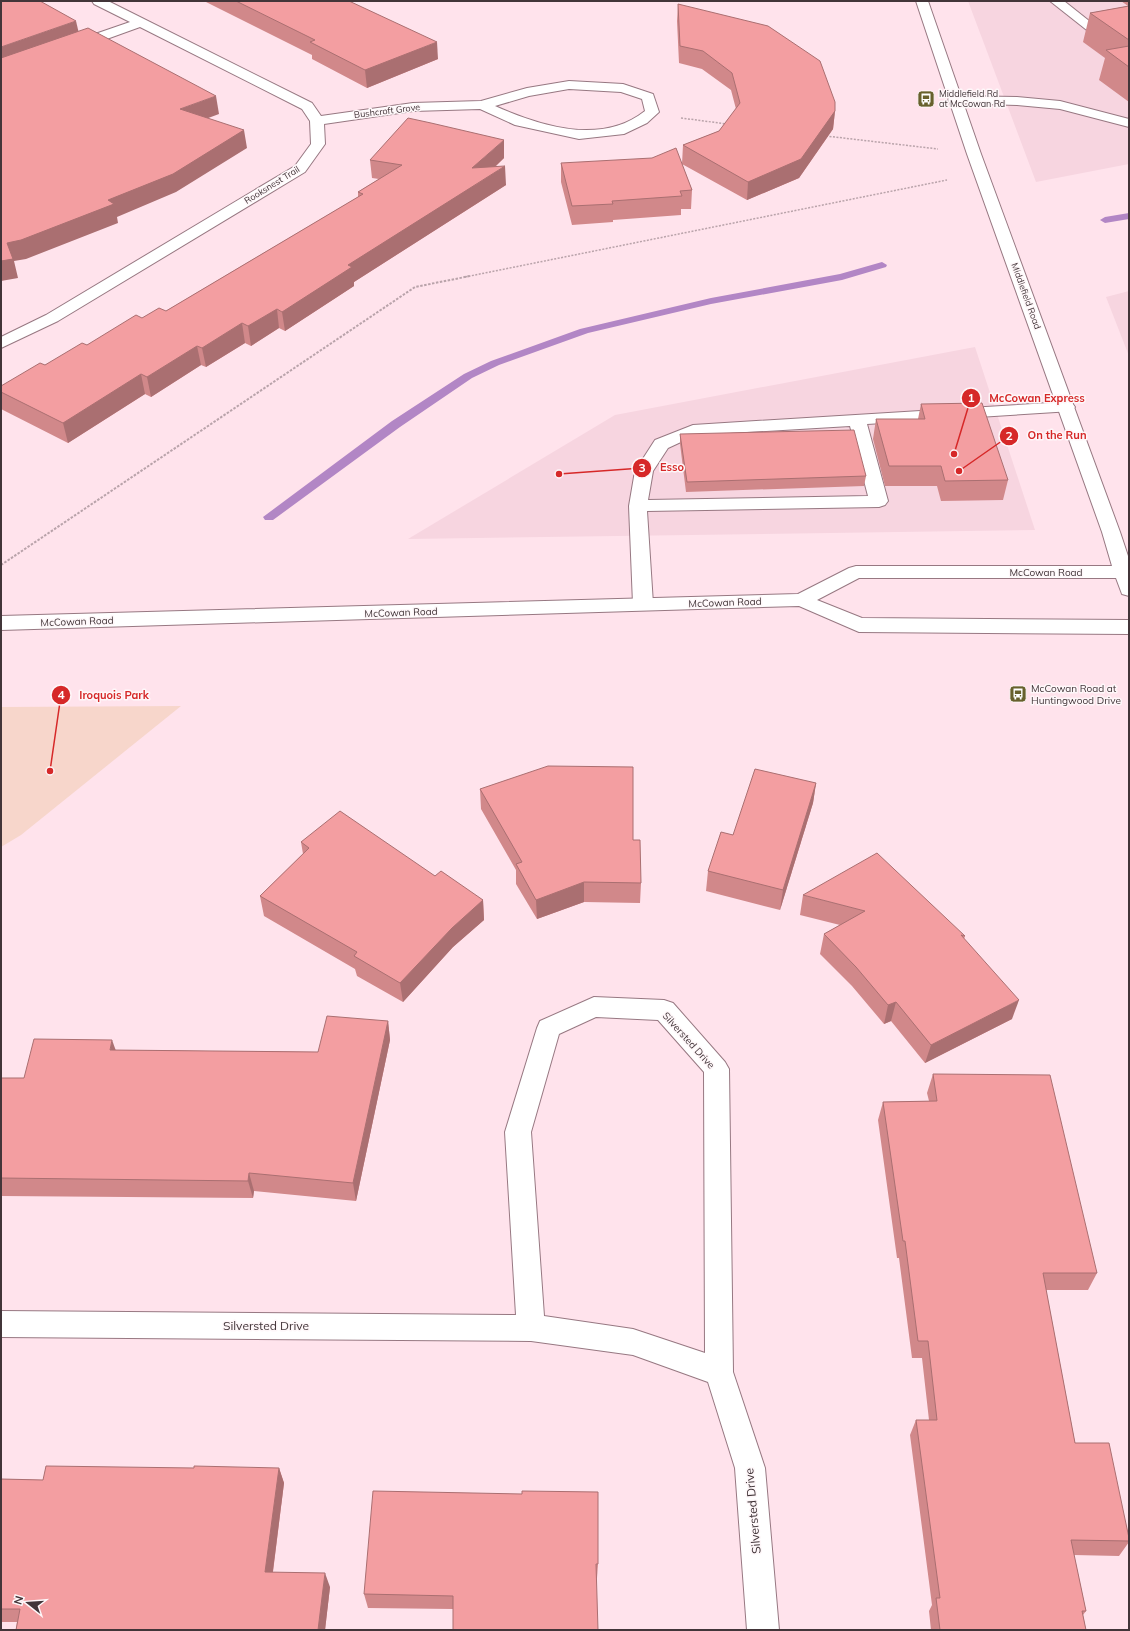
<svg xmlns="http://www.w3.org/2000/svg" width="1130" height="1631" font-family="Mulish,sans-serif">
<style>
.built{fill:#f7d5e0}
.green{fill:#f7d6cb}
.lines{fill:none;stroke-linecap:round;stroke-linejoin:round}
.stream{fill:#b286c5;fill-rule:evenodd}
.minor-casing{stroke:#977882;stroke-width:2}
.major-casing{stroke:#977882;stroke-width:2}
.path-far1{stroke:#b9a3aa;stroke-width:1.5;stroke-dasharray:2 1.5;stroke-linecap:butt}
.path{stroke:#b9a3aa;stroke-width:2;stroke-dasharray:2.5 1.5;stroke-linecap:butt}
.minor{fill:#fff;fill-rule:evenodd}
.major{fill:#fff;fill-rule:evenodd}
.wall{fill:#d1888a}
.shaded-wall{fill:#aa6f71}
.building{fill:#f39ea1;stroke:#aa6f71}
.labels{text-anchor:middle;stroke-width:3;stroke-linejoin:round;paint-order:stroke}
.far-poi-label{font-size:9px;fill:#423539;stroke:#fef7f9;text-anchor:start}
.far-street-label{font-size:9px;fill:#423539;stroke:#fef7f9}
.street-label{font-size:10px;fill:#423539;stroke:#fef7f9}
.poi-label{font-size:10px;fill:#423539;stroke:#fef7f9;text-anchor:start}
.near-street-label{font-size:12px;fill:#423539;stroke:#fef7f9}
.leader{fill:none;stroke:#d62828;stroke-width:1.5}
.callout-dot{fill:#d62828;stroke:#fef7f9;stroke-width:1.5}
.mark-label{font-size:12px;text-anchor:middle;font-weight:bold;fill:#fff}
.callout-label{font-size:11px;text-anchor:middle;font-weight:bold;fill:#d62828;stroke:#fef7f9;stroke-width:3;stroke-linejoin:round;paint-order:stroke}
</style>
<rect width="100%" height="100%" fill="#ffe3ec"/>
<g class="built">
<path d="M 968,1 L 1129,1 L 1129,164 L 1036,182 Z"/>
<path d="M 1129,291 L 1129,356 L 1106,297 Z"/>
<path d="M 975,347 L 1035,530 L 408,539 L 615,415 Z"/>
</g>
<path class="green" d="M 181,706 L 21,835 L 1,847 L 1,707 Z"/>
<g class="lines">
<g class="stream">
<path d="M 1129,213 L 1129,219 L 1105,223 L 1100,220 L 1105,217 Z"/>
<path d="M 882,262 L 887,265 L 886,267 L 842,280 L 711,304 L 588,333 L 499,365 L 472,378 L 400,427 L 273,520 L 265,520 L 263,517 L 392,421 L 464,374 L 491,361 L 580,329 L 711,298 L 840,274 Z"/>
</g>
<g class="minor-casing">
<g id="minor">
<path d="M 92,1 L 108,1 L 312,103 L 321,116 L 413,103 L 481,101 L 527,88 L 569,81 L 623,84 L 653,94 L 659,112 L 647,123 L 624,134 L 579,139 L 515,125 L 480,109 L 413,111 L 324,124 L 325,144 L 305,172 L 58,321 L 1,348 L 1,337 L 46,315 L 295,166 L 311,144 L 310,121 L 302,109 L 140,27 L 79,49 L 69,49 L 68,46 L 69,43 L 130,22 L 94,4 ZM 569,89 L 621,92 L 642,99 L 645,111 C 601,146 540,126 495,106 L 529,96 Z"/>
<path d="M 1050,1 L 1064,1 L 1098,28 L 1096,31 L 1088,31 Z"/>
<path d="M 955,96 L 1017,97 L 1060,101 L 1129,119 L 1129,127 L 1060,109 L 1017,105 L 950,103 L 948,100 L 950,97 Z"/>
<path d="M 1066,402 L 1072,403 L 1075,407 L 1072,411 L 867,424 L 888,501 L 885,505 L 879,507 L 647,511 L 653,604 L 650,609 L 643,610 L 636,609 L 633,604 L 629,506 L 635,471 L 655,440 L 693,425 ZM 850,426 L 868,496 L 648,500 L 653,471 L 668,448 L 696,435 Z"/>
<path d="M 594,997 L 664,1000 L 673,1003 L 725,1062 L 729,1069 L 733,1372 L 765,1468 L 779,1630 L 747,1630 L 735,1468 L 708,1382 L 633,1355 L 531,1341 L 1,1337 L 1,1311 L 516,1315 L 505,1132 L 537,1028 L 540,1021 ZM 596,1017 L 658,1020 L 704,1072 L 705,1353 L 633,1329 L 544,1316 L 531,1132 L 559,1034 Z"/>
</g>
</g>
<g class="major-casing">
<path id="major" d="M 916,1 L 928,1 L 981,154 L 1120,532 L 1129,559 L 1129,596 L 1122,594 L 1116,578 L 859,578 L 817,600 L 862,618 L 1129,620 L 1129,634 L 859,632 L 799,606 L 1,630 L 1,616 L 798,594 L 849,568 L 856,566 L 1112,566 L 1102,532 L 967,154 Z"/>
</g>
<g class="path-far1">
<path d="M 681,118 L 727,124"/>
<path d="M 826,136 L 938,149"/>
<path d="M 465,277 L 947,180"/>
</g>
<path class="path" d="M 1,565 L 415,287 L 470,276"/>
<use href="#minor" class="minor"/>
<use href="#major" class="major"/>
</g>
<g class="wall">
<path d="M 204,1 L 349,1 L 438,59 L 367,88 L 312,59 L 312,55 Z"/>
<path d="M 1121,1 L 1129,1 L 1129,102 L 1099,80 L 1105,58 L 1083,42 L 1090,13 L 1128,6 Z"/>
<path d="M 678,4 L 835,111 L 833,129 L 799,178 L 747,200 L 682,164 L 692,190 L 691,209 L 681,209 L 681,215 L 613,220 L 613,222 L 572,225 L 561,182 L 561,163 L 682,164 L 683,145 L 719,131 L 736,109 L 731,90 L 702,69 L 679,63 L 677,21 Z"/>
<path d="M 504,158 L 495,167 L 506,185 L 354,282 L 354,286 L 285,331 L 279,328 L 251,346 L 245,343 L 206,367 L 201,365 L 151,397 L 145,394 L 68,443 L 1,409 L 1,386 L 87,345 L 142,318 L 166,311 L 358,197 L 358,192 L 379,179 L 372,178 L 370,160 Z"/>
<path d="M 921,404 L 1008,480 L 1003,500 L 941,501 L 937,486 L 885,486 L 873,439 L 876,419 L 918,419 Z"/>
<path d="M 680,434 L 866,476 L 864,486 L 686,492 L 680,444 Z"/>
<path d="M 816,783 L 813,803 L 780,910 L 706,891 L 708,871 L 733,835 Z"/>
<path d="M 480,789 L 633,840 L 641,883 L 640,903 L 584,902 L 537,919 L 516,884 L 516,870 L 481,809 Z"/>
<path d="M 301,842 L 435,876 L 483,900 L 484,920 L 453,947 L 403,1002 L 357,976 L 355,969 L 264,916 L 260,896 L 303,854 Z"/>
<path d="M 803,895 L 965,936 L 964,939 L 1012,1019 L 925,1063 L 891,1021 L 884,1024 L 852,986 L 820,954 L 824,934 L 840,925 L 800,915 Z"/>
<path d="M 388,1021 L 390,1040 L 356,1201 L 254,1191 L 253,1198 L 1,1196 L 1,1078 L 24,1078 L 115,1050 L 318,1052 Z"/>
<path d="M 933,1074 L 1097,1273 L 1088,1290 L 1046,1290 L 1075,1443 L 1129,1538 L 1129,1542 L 1119,1556 L 1074,1555 L 1086,1611 L 1083,1615 L 1086,1630 L 931,1630 L 929,1611 L 932,1605 L 910,1435 L 916,1420 L 929,1420 L 922,1358 L 912,1358 L 899,1258 L 897,1258 L 878,1120 L 883,1102 L 929,1101 L 927,1093 Z"/>
<path d="M 194,1468 L 279,1468 L 284,1483 L 273,1572 L 330,1587 L 325,1630 L 16,1630 L 17,1622 L 1,1622 L 1,1479 L 43,1480 Z"/>
<path d="M 598,1564 L 597,1578 L 453,1609 L 368,1608 L 364,1594 Z"/>
</g>
<g class="shaded-wall">
<path d="M 76,21 L 80,38 L 1,66 L 1,47 Z"/>
<path d="M 437,42 L 438,59 L 367,88 L 365,70 Z"/>
<path d="M 216,96 L 219,114 L 184,127 L 180,109 Z"/>
<path d="M 835,111 L 833,129 L 799,178 L 747,200 L 748,182 Z"/>
<path d="M 244,130 L 247,148 L 176,192 L 117,217 L 118,223 L 26,259 L 14,261 L 18,278 L 1,281 L 1,261 L 7,243 L 108,200 Z"/>
<path d="M 504,140 L 504,158 L 474,186 L 505,166 L 506,185 L 354,282 L 354,286 L 285,331 L 282,312 L 348,265 L 472,168 Z"/>
<path d="M 277,309 L 279,328 L 251,346 L 248,326 Z"/>
<path d="M 242,323 L 245,343 L 206,367 L 202,348 Z"/>
<path d="M 197,346 L 201,365 L 151,397 L 147,377 Z"/>
<path d="M 141,374 L 145,394 L 68,443 L 63,423 Z"/>
<path d="M 816,783 L 813,803 L 780,910 L 783,890 Z"/>
<path d="M 584,882 L 584,902 L 537,919 L 536,900 Z"/>
<path d="M 483,900 L 484,920 L 453,947 L 403,1002 L 400,983 L 452,928 Z"/>
<path d="M 1019,1000 L 1012,1019 L 925,1063 L 931,1045 Z"/>
<path d="M 896,1002 L 891,1021 L 884,1024 L 888,1005 Z"/>
<path d="M 388,1021 L 390,1040 L 356,1201 L 353,1183 Z"/>
<path d="M 112,1040 L 119,1059 L 110,1050 Z"/>
<path d="M 249,1173 L 254,1191 L 253,1198 L 248,1181 Z"/>
<path d="M 279,1468 L 284,1483 L 271,1586 L 265,1572 Z"/>
<path d="M 325,1573 L 330,1587 L 325,1630 L 318,1630 Z"/>
</g>
<g class="building">
<path d="M 1,1 L 40,1 L 76,21 L 1,47 Z"/>
<path d="M 236,1 L 349,1 L 437,42 L 365,70 L 310,42 L 315,40 Z"/>
<path d="M 678,4 L 768,26 L 820,61 L 835,102 L 835,111 L 801,159 L 748,182 L 683,145 L 719,131 L 740,103 L 732,73 L 703,51 L 680,46 Z"/>
<path d="M 1129,6 L 1129,40 L 1090,13 Z"/>
<path d="M 88,28 L 216,96 L 180,109 L 244,130 L 173,174 L 108,200 L 114,204 L 21,240 L 7,243 L 13,259 L 1,261 L 1,58 Z"/>
<path d="M 1129,46 L 1129,67 L 1106,50 Z"/>
<path d="M 408,118 L 431,123 L 504,140 L 472,168 L 505,166 L 348,265 L 352,267 L 282,312 L 277,309 L 248,326 L 242,323 L 202,348 L 197,346 L 147,377 L 141,374 L 63,423 L 1,392 L 1,386 L 40,363 L 45,365 L 82,343 L 87,345 L 136,315 L 142,318 L 159,308 L 166,311 L 363,194 L 358,192 L 402,165 L 370,160 Z"/>
<path d="M 676,148 L 692,190 L 680,191 L 682,196 L 612,201 L 613,204 L 572,206 L 561,163 L 652,158 Z"/>
<path d="M 982,403 L 1008,480 L 945,481 L 941,466 L 889,466 L 876,419 L 925,419 L 921,404 Z"/>
<path d="M 854,430 L 866,476 L 687,482 L 680,434 Z"/>
<path d="M 548,766 L 633,767 L 633,840 L 640,840 L 641,883 L 584,882 L 536,900 L 516,864 L 522,862 L 480,789 Z"/>
<path d="M 755,769 L 816,783 L 783,890 L 708,871 L 721,832 L 733,835 Z"/>
<path d="M 340,811 L 435,876 L 441,871 L 483,900 L 452,928 L 400,983 L 354,956 L 357,952 L 260,896 L 309,848 L 301,842 Z"/>
<path d="M 877,853 L 965,936 L 961,935 L 1019,1000 L 931,1045 L 896,1002 L 888,1005 L 856,967 L 824,934 L 865,911 L 803,895 Z"/>
<path d="M 327,1016 L 388,1021 L 353,1183 L 249,1173 L 248,1181 L 1,1178 L 1,1078 L 24,1078 L 34,1039 L 112,1040 L 110,1050 L 318,1052 Z"/>
<path d="M 933,1074 L 1050,1075 L 1097,1273 L 1043,1273 L 1075,1443 L 1109,1443 L 1129,1538 L 1129,1541 L 1071,1540 L 1086,1611 L 1082,1611 L 1086,1630 L 940,1630 L 936,1598 L 940,1598 L 916,1420 L 937,1420 L 928,1341 L 918,1341 L 905,1241 L 903,1241 L 883,1102 L 937,1101 Z"/>
<path d="M 46,1466 L 194,1468 L 194,1466 L 279,1468 L 265,1572 L 325,1573 L 318,1630 L 16,1630 L 20,1609 L 1,1609 L 1,1479 L 43,1480 Z"/>
<path d="M 373,1491 L 522,1494 L 522,1491 L 598,1492 L 598,1564 L 596,1564 L 598,1630 L 453,1630 L 453,1596 L 364,1594 Z"/>
</g>
<defs>
<g id="bus-square" transform="scale(0.9)"><rect x="-9" y="-9" width="18" height="18" rx="4" fill="#67602c" stroke="#fef7f9"/><path d="M-5-6H5V4H4V6H2V4H-2V6H-4V4H-5ZM-3.5-4V0h7V-4ZM-3.5 1.2v1.5H-2V1.2ZM2 1.2v1.5H3.5V1.2Z" fill="#fff"/></g>
</defs>
<g fill-rule="evenodd">
<use href="#bus-square" x="926" y="99"/>
<use href="#bus-square" x="1018" y="694"/>
</g>
<g class="labels">
<g class="far-poi-label">
<text x="939" y="97">Middlefield Rd<tspan x="939" dy="10">at McCowan Rd</tspan></text>
</g>
<g class="far-street-label">
<text transform="translate(387 111) rotate(-7)" y="3">Bushcroft Grove</text>
<text transform="translate(272 185) rotate(-32)" y="3">Rooksnest Trail</text>
<text transform="translate(1026 296) rotate(70)" y="3">Middlefield Road</text>
</g>
<g class="street-label">
<text x="1046" y="576">McCowan Road</text>
<text transform="translate(725 602) rotate(-2)" y="4">McCowan Road</text>
<text transform="translate(401 612) rotate(-2)" y="4">McCowan Road</text>
<text transform="translate(77 621) rotate(-2)" y="4">McCowan Road</text>
<text transform="translate(689 1040) rotate(48)" y="4">Silversted Drive</text>
</g>
<g class="poi-label">
<text x="1031" y="692">McCowan Road at<tspan x="1031" dy="12">Huntingwood Drive</tspan></text>
</g>
<g class="near-street-label">
<text x="266" y="1330">Silversted Drive</text>
<text transform="translate(753 1511) rotate(-95)" y="4">Silversted Drive</text>
</g>
</g>
<path class="leader" d="M954 454L971 398M959 471L1009 436M559 474L642 468M50 771L61 695"/>
<g class="callout-dot">
<circle cx="954" cy="454" r="4"/>
<circle cx="959" cy="471" r="4"/>
<circle cx="559" cy="474" r="4"/>
<circle cx="50" cy="771" r="4"/>
<circle cx="971" cy="398" r="10"/>
<circle cx="1009" cy="436" r="10"/>
<circle cx="642" cy="468" r="10"/>
<circle cx="61" cy="695" r="10"/>
</g>
<g class="mark-label">
<text x="971" y="402">1</text>
<text x="1009" y="440">2</text>
<text x="642" y="472">3</text>
<text x="61" y="699">4</text>
</g>
<g class="callout-label">
<text x="1037" y="402">McCowan Express</text>
<text x="1057" y="439">On the Run</text>
<text x="672" y="471">Esso</text>
<text x="114" y="699">Iroquois Park</text>
</g>
<rect width="1130" height="1631" fill="none" stroke="#423539" stroke-width="4"/>
<g transform="translate(28 1603) rotate(287)" stroke="#fef7f9" stroke-width="3" paint-order="stroke">
<path d="M0-3L7 15L0 10L-7 15Z" fill="#423539"/>
<text y="-6" font-size="11" font-weight="bold" text-anchor="middle" fill="#423539">N</text>
</g>
</svg>
